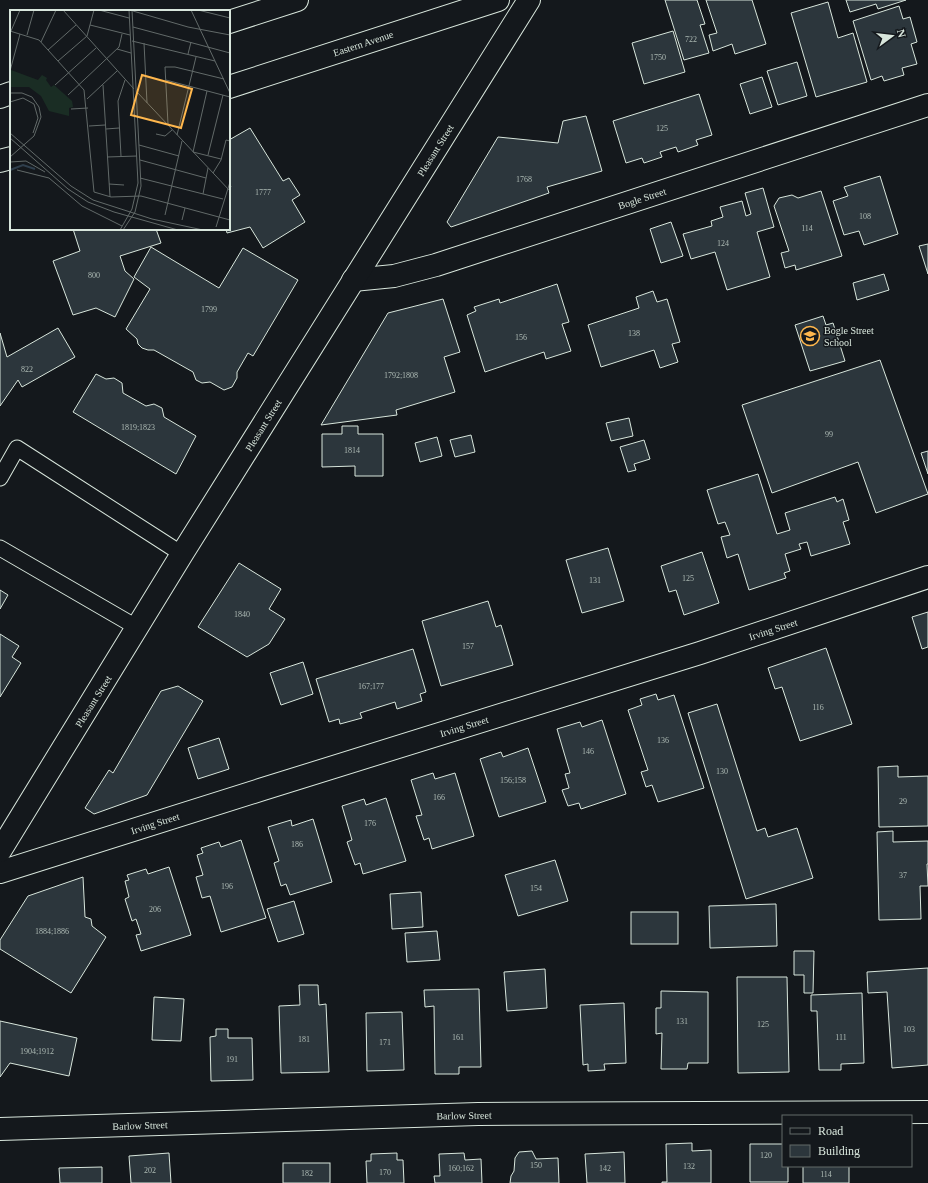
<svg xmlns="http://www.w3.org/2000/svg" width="928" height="1183" font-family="Georgia,serif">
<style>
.building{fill:#2c363c;stroke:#d8e6dc}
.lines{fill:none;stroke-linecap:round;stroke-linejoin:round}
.lane-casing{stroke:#d8e6dc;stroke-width:17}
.street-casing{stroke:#d8e6dc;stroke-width:24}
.secondary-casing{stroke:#d8e6dc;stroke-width:24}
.primary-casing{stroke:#d8e6dc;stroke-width:24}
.lane{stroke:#14181c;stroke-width:15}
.street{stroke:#14181c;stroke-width:22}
.secondary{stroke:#14181c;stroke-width:22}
.primary{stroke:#14181c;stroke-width:22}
.labels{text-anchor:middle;stroke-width:3;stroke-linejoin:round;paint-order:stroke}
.number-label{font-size:8px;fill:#adbab4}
.street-label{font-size:10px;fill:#d8e6dc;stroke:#14181c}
.poi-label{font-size:10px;fill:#d8e6dc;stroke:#14181c;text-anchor:start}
.inset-river{fill:none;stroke:#2f3f4d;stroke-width:2}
.inset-road{fill:none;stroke:#626a69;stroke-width:1}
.view{fill:#ffb74d;fill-opacity:0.15;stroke:#ffb74d;stroke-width:2}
.inset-edge{fill:none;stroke:#d8e6dc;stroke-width:2}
</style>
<rect width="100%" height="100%" fill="#14181c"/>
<g class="building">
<path d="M 665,0 L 697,0 L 705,24 L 700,25 L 709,53 L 684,60 Z"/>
<path d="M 706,0 L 752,0 L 766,44 L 735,54 L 732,44 L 713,51 L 709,35 L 717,33 Z"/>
<path d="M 846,0 L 906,0 L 878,9 L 876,4 L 850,12 Z"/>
<path d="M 828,2 L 838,38 L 853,33 L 867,82 L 816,97 L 791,13 Z"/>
<path d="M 899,6 L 903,19 L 910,17 L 917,42 L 911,44 L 917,64 L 902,68 L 904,75 L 884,81 L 882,76 L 871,80 L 853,21 Z"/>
<path d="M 673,31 L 685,72 L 644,84 L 632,43 Z"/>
<path d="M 797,62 L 807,96 L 778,105 L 767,71 Z"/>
<path d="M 762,77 L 772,107 L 750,114 L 740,84 Z"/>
<path d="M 699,94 L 712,135 L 696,140 L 698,145 L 678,152 L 676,147 L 660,152 L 662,157 L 644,163 L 642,158 L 626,163 L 613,121 Z"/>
<path d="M 586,116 L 602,171 L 547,187 L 549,193 L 451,227 L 447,222 L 498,137 L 558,143 L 563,121 Z"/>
<path d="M 250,128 L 283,181 L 289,178 L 300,195 L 292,200 L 305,222 L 263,248 L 250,227 L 227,233 L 226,229 L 229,229 L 229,188 L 231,187 L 229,184 L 229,140 Z"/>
<path d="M 880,176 L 898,234 L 864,245 L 859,231 L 844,235 L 833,201 L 848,196 L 844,187 Z"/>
<path d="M 763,188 L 774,227 L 757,232 L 770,277 L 727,290 L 715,252 L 691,259 L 683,234 L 712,226 L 711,221 L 723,217 L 720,207 L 742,201 L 746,216 L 751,214 L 745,193 Z"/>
<path d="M 821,191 L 842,256 L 796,270 L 795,265 L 785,268 L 781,253 L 789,251 L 774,206 L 779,198 L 792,195 L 798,198 Z"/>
<path d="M 671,222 L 683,256 L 661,263 L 650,229 Z"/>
<path d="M 73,229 L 156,229 L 161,243 L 120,256 L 125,271 L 134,279 L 115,317 L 96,308 L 73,315 L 53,261 L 80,251 Z"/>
<path d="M 928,244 L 928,274 L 919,246 Z"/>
<path d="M 151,247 L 219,288 L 243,248 L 298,280 L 253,356 L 248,353 L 237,372 L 237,378 L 232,387 L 224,390 L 210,382 L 202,383 L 196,380 L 193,372 L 154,350 L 148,350 L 142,348 L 138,344 L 137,339 L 126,329 L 150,289 L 134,277 Z"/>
<path d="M 884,274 L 889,290 L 857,300 L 853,283 Z"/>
<path d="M 557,284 L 569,322 L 562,324 L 571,351 L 546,359 L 544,352 L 485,372 L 467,315 L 476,311 L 474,307 L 499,299 L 500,303 Z"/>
<path d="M 653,291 L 657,302 L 667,299 L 680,342 L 672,344 L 678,362 L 660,368 L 654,350 L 601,367 L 588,325 L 639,308 L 636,297 Z"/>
<path d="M 443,299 L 460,352 L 444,357 L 455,392 L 396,410 L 397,415 L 321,425 L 388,313 Z"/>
<path d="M 823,316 L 826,325 L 833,323 L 845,361 L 810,371 L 795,325 Z"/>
<path d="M 58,328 L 75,357 L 22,387 L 18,380 L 0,406 L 0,333 L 7,357 Z"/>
<path d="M 880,360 L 928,494 L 876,513 L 858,462 L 772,493 L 742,405 Z"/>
<path d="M 96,374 L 106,379 L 114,378 L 122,383 L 123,393 L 146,406 L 154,404 L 162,408 L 164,417 L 196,436 L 176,474 L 73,412 Z"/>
<path d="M 629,418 L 633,436 L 611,441 L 606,423 Z"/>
<path d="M 342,426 L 358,426 L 358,434 L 383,434 L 383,476 L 355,476 L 355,466 L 322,467 L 322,434 L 342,434 Z"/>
<path d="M 471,435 L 475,452 L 455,457 L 450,440 Z"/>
<path d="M 437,437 L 442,456 L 420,462 L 415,443 Z"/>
<path d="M 644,440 L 650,459 L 634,464 L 636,470 L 628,472 L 620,447 Z"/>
<path d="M 928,451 L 928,474 L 921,453 Z"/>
<path d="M 758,474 L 777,534 L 790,530 L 785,513 L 835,497 L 837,502 L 843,499 L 849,520 L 843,522 L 850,544 L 811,556 L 807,542 L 799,544 L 801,549 L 785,554 L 790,571 L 784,573 L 786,578 L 749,590 L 738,554 L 727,558 L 721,537 L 730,535 L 725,522 L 718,524 L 707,490 Z"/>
<path d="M 608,548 L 624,601 L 582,613 L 566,560 Z"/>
<path d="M 702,552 L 719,603 L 684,615 L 676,590 L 669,592 L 661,566 Z"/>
<path d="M 239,563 L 281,589 L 269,609 L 285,619 L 269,644 L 247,657 L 198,627 Z"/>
<path d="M 0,590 L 8,595 L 0,609 Z"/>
<path d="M 488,601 L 496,627 L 501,625 L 513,665 L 441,686 L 422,621 Z"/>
<path d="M 928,612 L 928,647 L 922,649 L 912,617 Z"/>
<path d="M 0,634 L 19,646 L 12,657 L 21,663 L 0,697 Z"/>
<path d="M 826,648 L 852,724 L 800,741 L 782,687 L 775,689 L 768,668 Z"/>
<path d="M 413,649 L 426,692 L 420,694 L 422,701 L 397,709 L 395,702 L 360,713 L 362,718 L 340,724 L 339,719 L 329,722 L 316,679 Z"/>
<path d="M 303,662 L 313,694 L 281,705 L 270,673 Z"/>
<path d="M 178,686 L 203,701 L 147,795 L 94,814 L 85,808 L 109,770 L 113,773 L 161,691 Z"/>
<path d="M 656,694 L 658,700 L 674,695 L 704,788 L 658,802 L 652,785 L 646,787 L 641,772 L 648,770 L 628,710 L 642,705 L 640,699 Z"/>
<path d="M 717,704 L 757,831 L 765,828 L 768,837 L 797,828 L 813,878 L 746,899 L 688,713 Z"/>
<path d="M 602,720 L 626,794 L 581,809 L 579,803 L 568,806 L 562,790 L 569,788 L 565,774 L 570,773 L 557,729 L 580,722 L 582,727 Z"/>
<path d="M 219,738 L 229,769 L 198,779 L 188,748 Z"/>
<path d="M 528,748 L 546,802 L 499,817 L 480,759 L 501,752 L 503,757 Z"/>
<path d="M 898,766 L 898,777 L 928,776 L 928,826 L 879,827 L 878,767 Z"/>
<path d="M 433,773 L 435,779 L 455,773 L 474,836 L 432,849 L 429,838 L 424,840 L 416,816 L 422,815 L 411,780 Z"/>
<path d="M 386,798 L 406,861 L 363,874 L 360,863 L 355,865 L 347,842 L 352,840 L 342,806 L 364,799 L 366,805 Z"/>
<path d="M 313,819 L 332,882 L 290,895 L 286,884 L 281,886 L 274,863 L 279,861 L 268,827 L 291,820 L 292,826 Z"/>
<path d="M 893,831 L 893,842 L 928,841 L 928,864 L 927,864 L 928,886 L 920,886 L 921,919 L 879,920 L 877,832 Z"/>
<path d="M 241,840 L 266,918 L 221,932 L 210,896 L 202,898 L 196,877 L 203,875 L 197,855 L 203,853 L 201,848 L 219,842 L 221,847 Z"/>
<path d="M 555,860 L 568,901 L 518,916 L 505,875 Z"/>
<path d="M 169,867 L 191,935 L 141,951 L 136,935 L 141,934 L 136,919 L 132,921 L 125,899 L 129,897 L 125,881 L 129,880 L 127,875 L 146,869 L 148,874 Z"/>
<path d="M 83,877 L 85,917 L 91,919 L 92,926 L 106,937 L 71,993 L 0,949 L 0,940 L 28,896 Z"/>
<path d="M 421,892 L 423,927 L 392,929 L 390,894 Z"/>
<path d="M 294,901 L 304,934 L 278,942 L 267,909 Z"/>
<path d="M 776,904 L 777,946 L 710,948 L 709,906 Z"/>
<rect x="631" y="912" width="47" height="32"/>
<path d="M 437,931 L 440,960 L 407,962 L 405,933 Z"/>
<path d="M 794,951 L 814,951 L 813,993 L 804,993 L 804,975 L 794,975 Z"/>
<path d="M 928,968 L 928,1065 L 892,1068 L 887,992 L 868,993 L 867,972 Z"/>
<path d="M 545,969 L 547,1008 L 507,1011 L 504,972 Z"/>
<path d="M 737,977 L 787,977 L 789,1072 L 738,1073 Z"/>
<path d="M 299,985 L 318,985 L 319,1005 L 326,1004 L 329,1072 L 281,1073 L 279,1006 L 300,1005 Z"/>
<path d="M 479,989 L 481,1067 L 459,1067 L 459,1074 L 435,1074 L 434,1006 L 425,1007 L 424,990 Z"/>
<path d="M 661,991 L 708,992 L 708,1063 L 688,1063 L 687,1069 L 661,1069 L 662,1033 L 656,1034 L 656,1008 L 661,1008 Z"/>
<path d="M 862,993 L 864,1063 L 841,1064 L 841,1070 L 819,1070 L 817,1011 L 811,1011 L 811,995 Z"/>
<path d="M 154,997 L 184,999 L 181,1041 L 152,1040 Z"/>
<path d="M 624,1003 L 626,1063 L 604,1064 L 605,1070 L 588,1071 L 588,1064 L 583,1065 L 580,1005 Z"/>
<path d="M 402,1012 L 404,1070 L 367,1071 L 366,1013 Z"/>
<path d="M 0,1021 L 77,1038 L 69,1076 L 10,1063 L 0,1077 Z"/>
<path d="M 216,1029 L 228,1029 L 228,1038 L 252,1038 L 253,1080 L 211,1081 L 210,1037 L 216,1036 Z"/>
<path d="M 692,1143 L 692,1151 L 711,1150 L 711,1183 L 662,1183 L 662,1182 L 667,1182 L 666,1144 Z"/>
<path d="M 750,1144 L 783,1144 L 783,1166 L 788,1166 L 788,1182 L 750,1182 Z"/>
<path d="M 532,1151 L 536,1159 L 558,1158 L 559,1183 L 510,1183 L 511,1176 L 514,1171 L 515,1158 L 519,1152 Z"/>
<path d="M 624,1152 L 625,1183 L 587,1183 L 585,1154 Z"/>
<path d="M 169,1153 L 171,1183 L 131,1183 L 129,1156 Z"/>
<path d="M 397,1153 L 397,1160 L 403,1160 L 404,1183 L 367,1183 L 366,1161 L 371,1161 L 371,1154 Z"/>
<path d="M 464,1153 L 465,1160 L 481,1159 L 482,1183 L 435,1183 L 434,1176 L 440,1176 L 439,1154 Z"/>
<rect x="283" y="1163" width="47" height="20"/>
<rect x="803" y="1166" width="46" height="17"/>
<path d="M 102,1167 L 102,1183 L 60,1183 L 59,1168 Z"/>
</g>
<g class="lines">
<g class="lane-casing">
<g id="lane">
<path d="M 0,478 L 17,448 L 182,554"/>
<path d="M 0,548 L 138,628"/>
</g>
</g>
<g class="street-casing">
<g id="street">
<path d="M 353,280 L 394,276 L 436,265 L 928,105"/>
<path d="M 0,872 L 263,789 L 700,653 L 928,577"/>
<path d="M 0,1129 L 478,1114 L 928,1112"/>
</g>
</g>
<g class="secondary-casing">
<path id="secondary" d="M 0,851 L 182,554 L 529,0"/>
</g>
<g class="primary-casing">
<g id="primary">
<path d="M 229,22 L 297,0"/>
<path d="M 229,87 L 498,0"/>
<path d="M 0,97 L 11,93"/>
<path d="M 0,161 L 11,158"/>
</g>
</g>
<use href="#lane" class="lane"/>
<use href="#street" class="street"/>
<use href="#secondary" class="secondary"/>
<use href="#primary" class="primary"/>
</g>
<defs>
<g id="school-ring" transform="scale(1)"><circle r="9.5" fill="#14181c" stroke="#ffb74d" stroke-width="1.5"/><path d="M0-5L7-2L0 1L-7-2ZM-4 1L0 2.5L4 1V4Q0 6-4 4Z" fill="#ffb74d"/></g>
</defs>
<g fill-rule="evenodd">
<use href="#school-ring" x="810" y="336"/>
</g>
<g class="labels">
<g class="number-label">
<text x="691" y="42">722</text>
<text x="658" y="60">1750</text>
<text x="662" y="131">125</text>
<text x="524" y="182">1768</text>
<text x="263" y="195">1777</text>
<text x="865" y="219">108</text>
<text x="807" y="231">114</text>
<text x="723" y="246">124</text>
<text x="94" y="278">800</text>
<text x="209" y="312">1799</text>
<text x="634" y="336">138</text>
<text x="521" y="340">156</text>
<text x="27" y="372">822</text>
<text x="401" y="378">1792;1808</text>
<text x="138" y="430">1819;1823</text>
<text x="829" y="437">99</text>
<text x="352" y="453">1814</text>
<text x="688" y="581">125</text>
<text x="595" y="583">131</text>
<text x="242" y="617">1840</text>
<text x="468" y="649">157</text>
<text x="371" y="689">167;177</text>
<text x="818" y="710">116</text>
<text x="663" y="743">136</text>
<text x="588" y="754">146</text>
<text x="722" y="774">130</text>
<text x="513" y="783">156;158</text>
<text x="439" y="800">166</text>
<text x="903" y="804">29</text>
<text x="370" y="826">176</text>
<text x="297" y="847">186</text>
<text x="903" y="878">37</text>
<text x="227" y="889">196</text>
<text x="536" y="891">154</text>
<text x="155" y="912">206</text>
<text x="52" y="934">1884;1886</text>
<text x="682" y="1024">131</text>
<text x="763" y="1027">125</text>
<text x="909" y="1032">103</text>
<text x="458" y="1040">161</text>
<text x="841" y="1040">111</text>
<text x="304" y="1042">181</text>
<text x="385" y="1045">171</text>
<text x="37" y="1054">1904;1912</text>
<text x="232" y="1062">191</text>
<text x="766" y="1158">120</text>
<text x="536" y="1168">150</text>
<text x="689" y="1169">132</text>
<text x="461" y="1171">160;162</text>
<text x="605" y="1171">142</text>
<text x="150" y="1173">202</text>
<text x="385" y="1175">170</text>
<text x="307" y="1176">182</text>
<text x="826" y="1177">114</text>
</g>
<g class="street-label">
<text transform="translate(363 43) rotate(-18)" y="4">Eastern Avenue</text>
<text transform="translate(435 150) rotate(-58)" y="4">Pleasant Street</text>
<text transform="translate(642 198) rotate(-18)" y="4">Bogle Street</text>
<text transform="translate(263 425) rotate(-58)" y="4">Pleasant Street</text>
<text transform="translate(773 629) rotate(-18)" y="4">Irving Street</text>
<text transform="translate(93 701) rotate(-58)" y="4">Pleasant Street</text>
<text transform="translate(464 726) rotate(-17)" y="4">Irving Street</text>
<text transform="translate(155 823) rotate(-18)" y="4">Irving Street</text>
<text transform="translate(464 1115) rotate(-1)" y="4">Barlow Street</text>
<text transform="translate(140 1125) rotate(-2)" y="4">Barlow Street</text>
</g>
<g class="poi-label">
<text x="824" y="334">Bogle Street<tspan x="824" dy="12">School</tspan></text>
</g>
</g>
<g transform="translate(10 10)">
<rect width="220" height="220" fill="#14181c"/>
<path d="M 1,60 L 28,70 L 32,65 L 37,68 L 36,70 L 41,77 L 44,75 L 62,91 L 63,97 L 59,98 L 59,106 L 39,101 L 31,86 L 19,77 L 0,77 Z" fill="#1a2d24"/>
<path class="inset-river" d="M 0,160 L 13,155 L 25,159"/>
<path class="inset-road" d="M 53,0 L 124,79M 89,0 L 119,8M 181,0 L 220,83M 188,0 L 220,8M 123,1 L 178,17 L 220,25M 80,15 L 120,25M 123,17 L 220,43M 0,21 L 29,30 L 74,80 L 84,182 L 101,187 L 131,186 L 220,210M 1,21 L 10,0M 17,25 L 24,0M 122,31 L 205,51M 31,32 L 46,0M 134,33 L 137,93M 107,39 L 121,43M 38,40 L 66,15M 178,44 L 181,32M 48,51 L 77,26 L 84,0M 0,61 L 10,24M 156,70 L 220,87M 45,75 L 86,38M 93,75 L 100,187M 197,81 L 183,142 L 211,149M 127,82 L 220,181M 0,83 L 12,83 L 22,87 L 29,97 L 31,107 L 24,126 L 0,147M 58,85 L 109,37 L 112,24M 77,89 L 107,61M 0,92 L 13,88 L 24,94 L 28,108 L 23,123M 61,99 L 78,98M 158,114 L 155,57 L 165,57 L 214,69M 79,116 L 95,115M 96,119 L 109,118M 0,123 L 61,176 L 83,190 L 142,209 L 193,220M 146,124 L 155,126 L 162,120M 167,125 L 186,47M 0,128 L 58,179 L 78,192 L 104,202 L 168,220M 129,135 L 169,146M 198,145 L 213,85M 111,146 L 108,91 L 115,70M 97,147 L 127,146M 130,150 L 196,168M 0,152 L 16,151 L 35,162M 7,160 L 39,168 L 72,196 L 112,216M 203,163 L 211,150 L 216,130 L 220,131M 130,168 L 213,189M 99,174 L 114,175M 193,184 L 198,158M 155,205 L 172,131M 172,210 L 175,198M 206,217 L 220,172M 110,220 L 122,199 L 128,173 L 119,0M 113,220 L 125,202 L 131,176 L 122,0"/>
<path class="view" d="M 132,65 L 182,79 L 171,118 L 121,105 Z"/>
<rect width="220" height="220" class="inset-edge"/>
</g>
<rect x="782" y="1115" width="130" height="52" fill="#14181c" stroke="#626a69"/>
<rect x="790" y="1128" width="20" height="6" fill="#14181c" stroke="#626a69"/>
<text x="818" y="1135" font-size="12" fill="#d8e6dc">Road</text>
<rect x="790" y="1145" width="20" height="12" fill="#2c363c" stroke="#626a69"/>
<text x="818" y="1155" font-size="12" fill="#d8e6dc">Building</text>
<g transform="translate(892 36) rotate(75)" stroke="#14181c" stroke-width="3" paint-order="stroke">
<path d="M0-3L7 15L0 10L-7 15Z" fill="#d8e6dc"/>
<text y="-6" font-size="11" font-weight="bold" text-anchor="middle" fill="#d8e6dc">N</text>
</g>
</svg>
